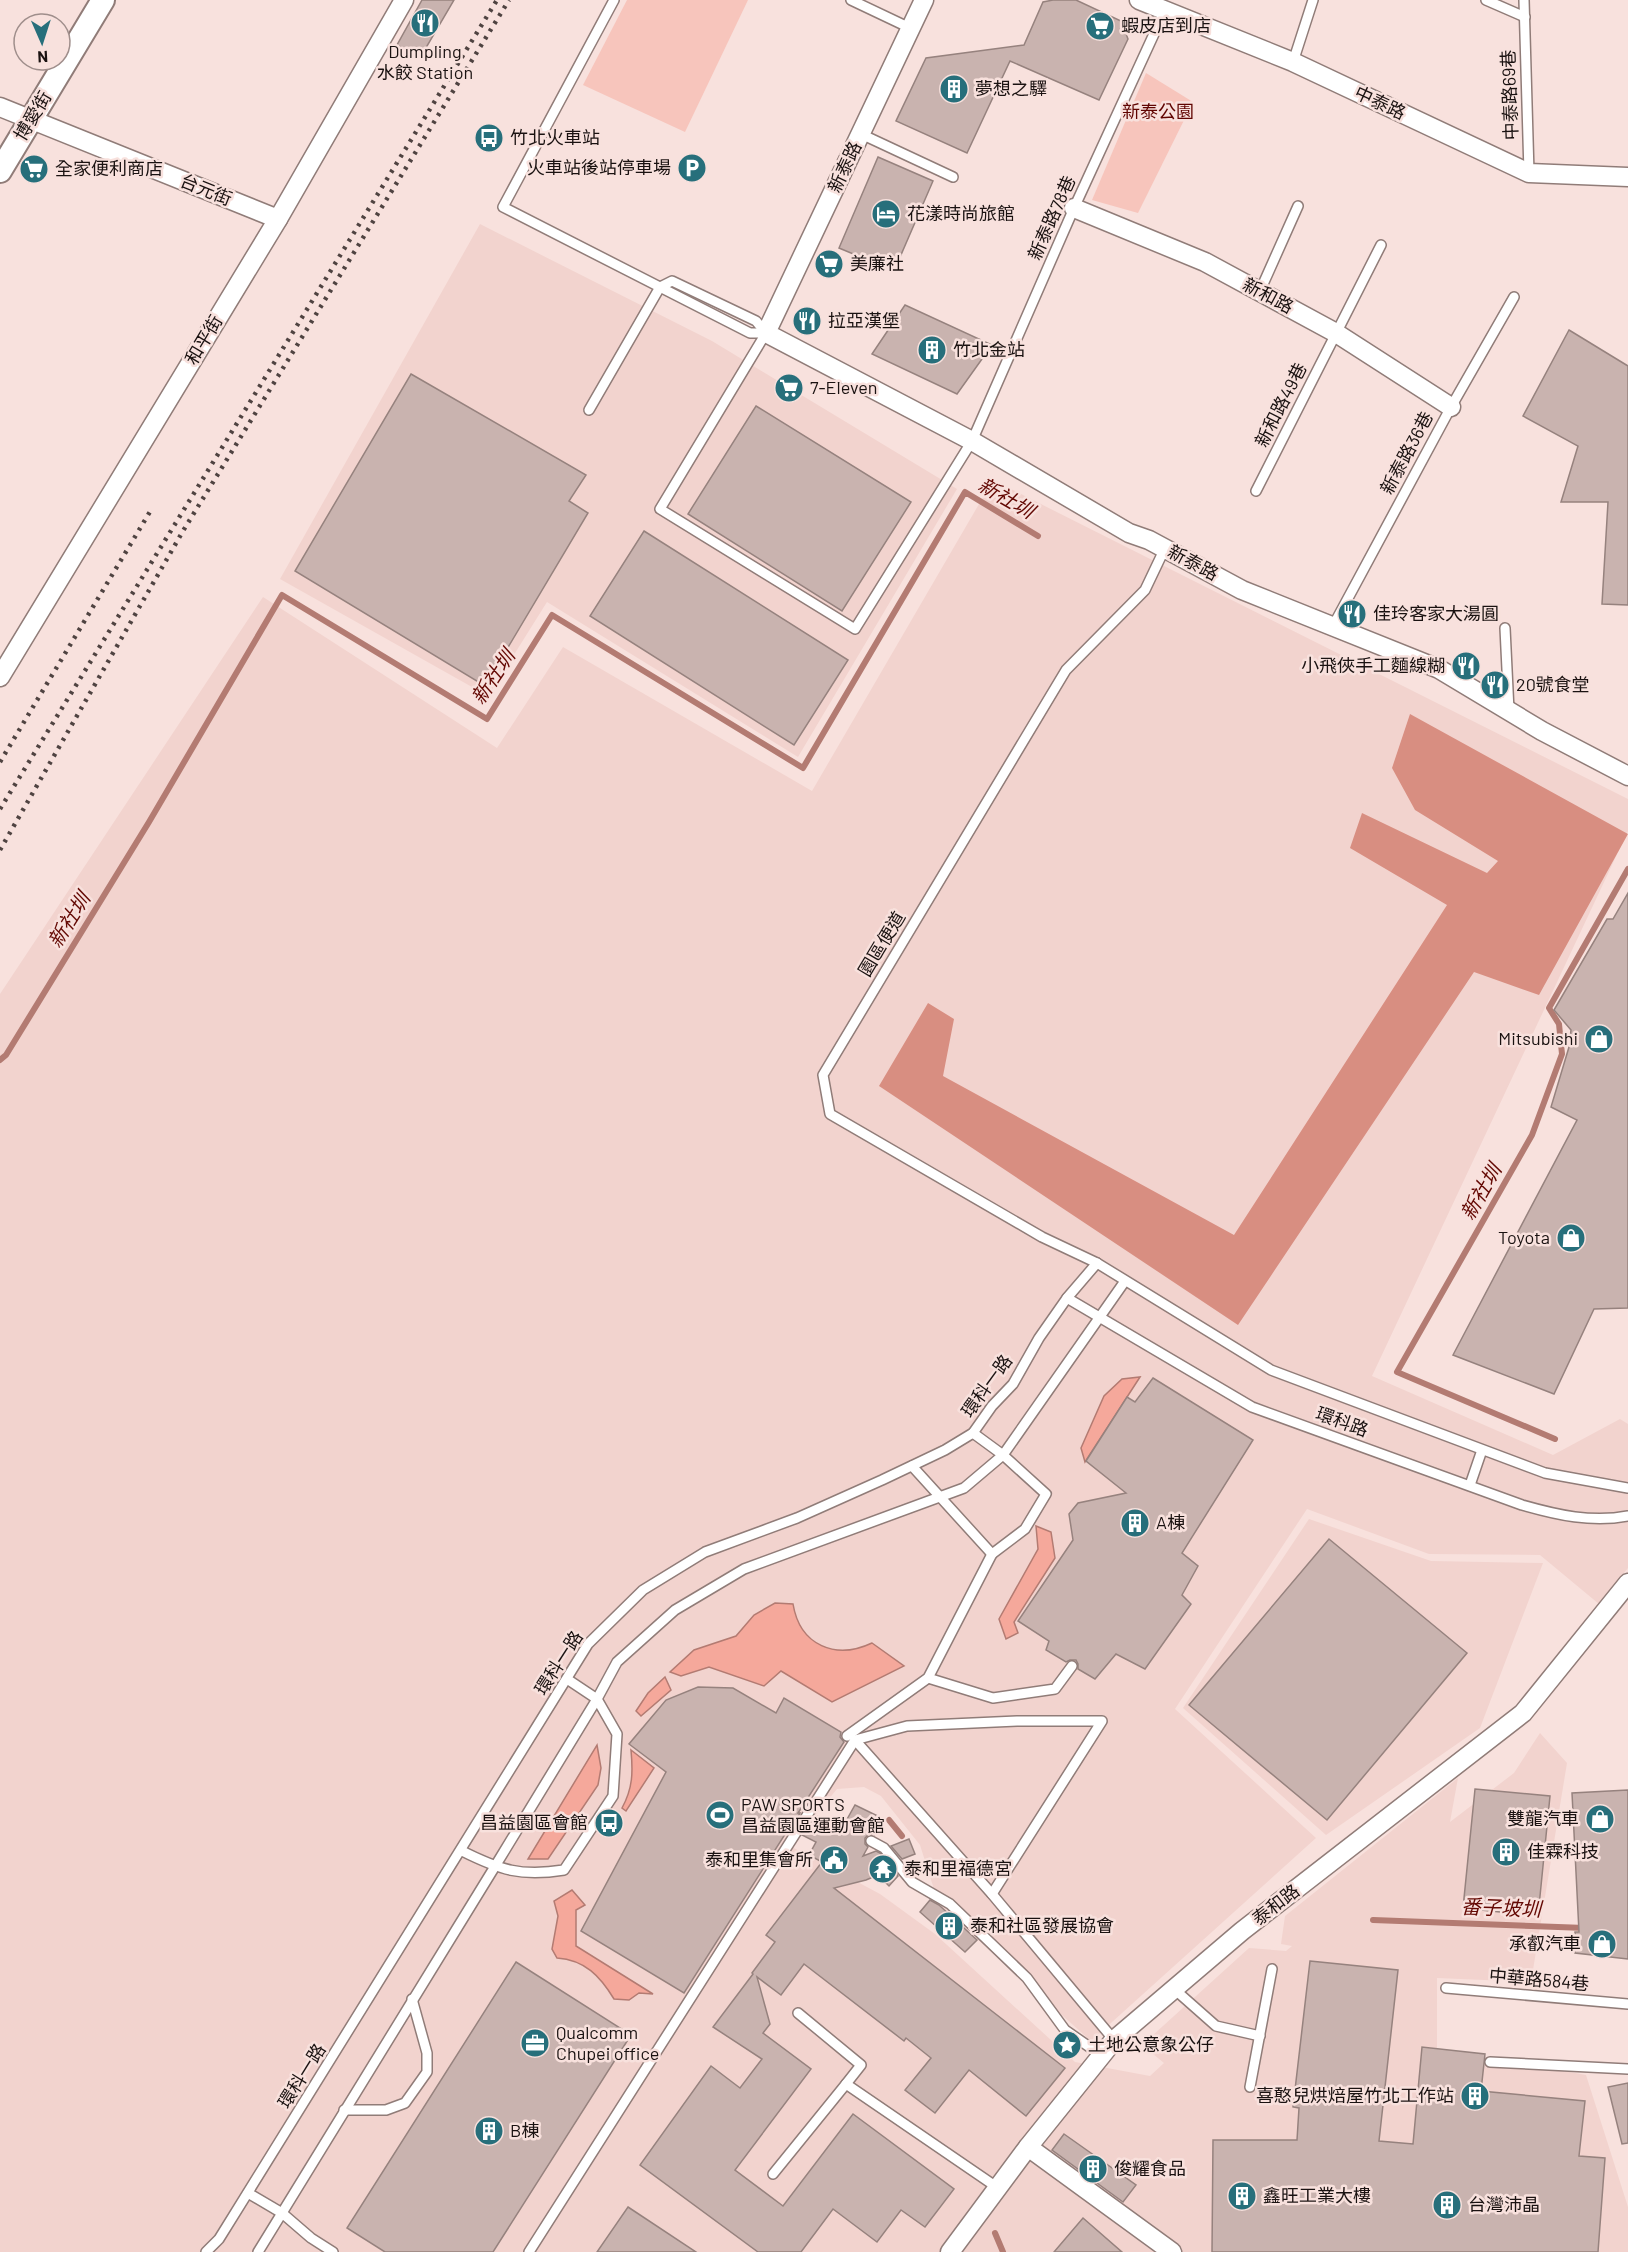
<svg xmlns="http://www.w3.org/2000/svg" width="1628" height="2252" font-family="Barlow,'Noto Sans TC',sans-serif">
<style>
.built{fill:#f2d3ce}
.green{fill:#f7c5bc}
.forest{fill:#d88e81}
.water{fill:#f5a89b;stroke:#b37b72;stroke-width:1.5}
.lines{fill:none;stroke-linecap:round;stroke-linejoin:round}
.stream{stroke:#b37b72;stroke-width:6}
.building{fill:#c9b3af;stroke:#96827e;stroke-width:1.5}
.service-casing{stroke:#907c78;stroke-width:12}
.minor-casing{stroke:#907c78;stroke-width:21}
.tertiary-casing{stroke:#907c78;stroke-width:26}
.service{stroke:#fff;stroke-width:9}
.minor{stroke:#fff;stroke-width:18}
.tertiary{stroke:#fff;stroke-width:22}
.rail{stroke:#4f4341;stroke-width:4.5;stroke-dasharray:3 6;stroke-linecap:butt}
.labels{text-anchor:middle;stroke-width:5;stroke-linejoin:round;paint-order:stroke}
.poi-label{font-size:18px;fill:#1a1211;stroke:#f8e1dd;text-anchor:start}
.street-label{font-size:18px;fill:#1a1211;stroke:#f8e1dd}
.park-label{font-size:18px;fill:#600401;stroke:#f8e1dd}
.water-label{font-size:20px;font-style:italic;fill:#640904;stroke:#f8e1dd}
</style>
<rect width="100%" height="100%" fill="#f8e1dd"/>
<g class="built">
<path d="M 480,224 L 712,341 L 957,489 L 798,757 L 547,602 L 488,696 L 280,579 Z"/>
<path d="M 993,480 L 1628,799 L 1628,831 L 1372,1376 L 1553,1455 L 1620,1419 L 1628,1424 L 1628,1568 L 1599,1604 L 1540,1555 L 1429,1554 L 1307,1509 L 1175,1709 L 1316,1838 L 1091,2041 L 939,1905 L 920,1845 L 881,1796 L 864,1787 L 837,1789 L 790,1846 L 880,1894 L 935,1934 L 1075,2062 L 1150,2076 L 1164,2063 L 1142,2045 L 1249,1948 L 1286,1951 L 1292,1946 L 1281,1944 L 1285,1916 L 1458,1778 L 1450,1822 L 1514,1773 L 1540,1733 L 1567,1763 L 1531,1982 L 1437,1978 L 1437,2048 L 1586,2075 L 1628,2207 L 1628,2252 L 0,2252 L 0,994 L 263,597 L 497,748 L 563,647 L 812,791 Z"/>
<path d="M 1309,1519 L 1431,1561 L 1543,1563 L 1480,1728 L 1326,1835 L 1183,1708 Z"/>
</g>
<g class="green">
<path d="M 627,0 L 748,0 L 685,132 L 583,85 Z"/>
<path d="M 1146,73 L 1193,102 L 1138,213 L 1092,200 Z"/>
</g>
<path class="forest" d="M 1410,714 L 1628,834 L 1539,995 L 1474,972 L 1238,1325 L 879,1086 L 928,1003 L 954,1019 L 943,1076 L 1234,1235 L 1447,905 L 1350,848 L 1362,813 L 1487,873 L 1498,861 L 1415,810 L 1392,768 Z"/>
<g class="water">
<path d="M 1140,1377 L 1085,1462 L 1081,1448 L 1104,1396 L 1122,1379 Z"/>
<path d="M 1036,1526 L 1051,1532 L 1055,1558 L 1014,1622 L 1018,1633 L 1006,1639 L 999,1619 L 1038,1549 Z"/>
<path d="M 775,1603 L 793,1604 C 800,1646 836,1660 872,1643 L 904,1666 L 832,1702 L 781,1671 L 764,1686 L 709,1667 L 681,1676 L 670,1672 L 694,1650 L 736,1636 L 754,1615 Z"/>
<path d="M 665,1677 L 671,1690 L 641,1716 L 636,1711 L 648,1693 Z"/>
<path d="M 597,1745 L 601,1768 L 598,1785 L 548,1859 L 528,1859 Z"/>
<path d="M 631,1750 L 654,1768 L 626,1811 L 622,1808 C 633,1788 633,1772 631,1750 Z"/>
<path d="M 572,1890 L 585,1905 L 576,1910 L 576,1946 L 653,1994 L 639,1993 L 629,2000 L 614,1999 C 600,1976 585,1960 557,1958 L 552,1949 L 558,1916 L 554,1901 Z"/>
</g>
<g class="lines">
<g class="stream">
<path d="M 0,1060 L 6,1055 L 149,822 L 282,595 L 487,719 L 552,615 L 803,768 L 965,492 L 1038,536"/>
<path d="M 1555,1439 L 1397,1372 L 1532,1135 L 1562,1054 L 1559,1024 L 1549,1008 L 1628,869"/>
<path d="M 889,1820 L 902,1836"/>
<path d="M 1373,1920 L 1585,1928"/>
<path d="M 995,2233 L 1003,2252"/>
</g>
</g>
<g class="building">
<path d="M 422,0 L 454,0 L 420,58 L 397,45 Z"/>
<path d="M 1053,0 L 1076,0 L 1121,21 L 1128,39 L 1099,100 L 1010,61 L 967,153 L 896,121 L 926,58 L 1024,45 L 1043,2 Z"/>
<path d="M 878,157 L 933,181 L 894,271 L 839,248 Z"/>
<path d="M 905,305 L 992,345 L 957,394 L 872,354 Z"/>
<path d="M 1569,330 L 1628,366 L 1628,605 L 1602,604 L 1608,502 L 1561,502 L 1578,446 L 1523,416 Z"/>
<path d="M 411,374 L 586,475 L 569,501 L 588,513 L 485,686 L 295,571 Z"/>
<path d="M 756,406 L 911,502 L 842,611 L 688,514 Z"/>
<path d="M 644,531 L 848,660 L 794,745 L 590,616 Z"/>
<path d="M 1628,893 L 1628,1308 L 1594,1309 L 1554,1394 L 1453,1355 L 1577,1120 L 1551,1107 L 1569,1047 L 1571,1030 L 1554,1010 L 1607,919 L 1613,919 Z"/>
<path d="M 1153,1378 L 1253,1440 L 1182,1553 L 1198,1566 L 1182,1595 L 1191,1604 L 1145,1669 L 1116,1654 L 1095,1679 L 1078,1669 L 1078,1664 L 1076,1660 L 1070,1660 L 1066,1662 L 1046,1650 L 1049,1641 L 1018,1621 L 1073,1540 L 1069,1514 L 1078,1503 L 1126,1493 L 1086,1461 L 1127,1397 L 1135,1402 Z"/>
<path d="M 1329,1539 L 1467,1653 L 1327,1820 L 1189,1705 Z"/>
<path d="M 698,1687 L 733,1688 L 776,1713 L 784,1698 L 841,1732 L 840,1737 L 844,1742 L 798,1813 L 800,1813 L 791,1829 L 789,1828 L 684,1993 L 581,1931 L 666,1772 L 629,1744 L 666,1700 Z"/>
<path d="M 1475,1789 L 1550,1796 L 1538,1916 L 1463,1908 Z"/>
<path d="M 1628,1790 L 1628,1959 L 1575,1953 L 1575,1932 L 1579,1932 L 1572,1793 Z"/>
<path d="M 855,1805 L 882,1818 L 874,1835 L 868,1835 L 865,1838 L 865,1844 L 868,1847 L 863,1856 L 876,1851 L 880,1853 L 898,1876 L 889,1886 L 878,1875 L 866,1880 L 834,1888 L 1065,2068 L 1026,2116 L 969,2070 L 935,2113 L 905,2090 L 931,2058 L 906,2038 L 904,2041 L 804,1964 L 781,1995 L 757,1977 L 770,2024 L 763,2033 L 811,2069 L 735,2170 L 783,2206 L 853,2114 L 954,2189 L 925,2227 L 901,2210 L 877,2242 L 833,2209 L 801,2252 L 758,2252 L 640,2165 L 711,2066 L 740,2088 L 762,2059 L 713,2027 L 753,1974 L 752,1973 L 775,1942 L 766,1935 L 822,1862 L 809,1855 L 816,1842 L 802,1835 L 815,1816 L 846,1821 Z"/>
<path d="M 909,1839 L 915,1854 L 902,1859 L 891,1846 Z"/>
<path d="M 930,1900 L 939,1905 L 977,1940 L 965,1952 L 920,1912 Z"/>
<path d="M 1310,1961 L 1398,1970 L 1379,2141 L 1413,2144 L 1422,2047 L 1485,2054 L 1481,2091 L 1585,2101 L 1579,2156 L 1605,2158 L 1598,2252 L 1212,2252 L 1213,2140 L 1297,2140 L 1299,2108 L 1293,2107 Z"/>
<path d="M 516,1962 L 631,2035 L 493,2252 L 385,2252 L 347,2228 Z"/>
<path d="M 1628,2083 L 1628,2143 L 1622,2144 L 1608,2087 Z"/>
<path d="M 1064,2134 L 1136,2185 L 1123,2202 L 1052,2150 Z"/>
<path d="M 628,2207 L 696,2252 L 597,2252 Z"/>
<path d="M 1083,2218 L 1122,2252 L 1054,2252 Z"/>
</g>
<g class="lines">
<g class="service-casing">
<g id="service">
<path d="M 614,0 L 503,207 L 750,333 L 766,333"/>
<path d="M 851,0 L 910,28"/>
<path d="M 1486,0 L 1525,17"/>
<path d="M 1524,0 L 1529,173"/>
<path d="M 1293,62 L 1313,0"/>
<path d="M 861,134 L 953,177"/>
<path d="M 660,287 L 672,281 L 756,321 L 766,333"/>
<path d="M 1260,291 L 1298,206"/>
<path d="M 766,333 L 660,509 L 855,629 L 972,441 L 1074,208 L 1165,10"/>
<path d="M 589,410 L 660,287"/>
<path d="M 1256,491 L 1381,245"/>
<path d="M 1165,548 L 1145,590 L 1066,670 L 823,1075 L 830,1114 L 1042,1237 L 1097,1263 L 1271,1370 L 1545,1473 L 1628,1488"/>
<path d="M 1333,626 L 1451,407 L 1514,297"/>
<path d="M 1505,628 L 1509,711"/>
<path d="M 1067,1298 L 1252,1407 L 1522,1505 C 1557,1515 1592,1523 1628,1516"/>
<path d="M 912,1466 L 992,1554 L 1025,1529 L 1046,1494 L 1003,1455 L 973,1433"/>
<path d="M 1470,1485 L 1482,1450"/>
<path d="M 928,1678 L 993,1698 L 1055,1689 L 1072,1666"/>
<path d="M 847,1736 L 928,1678 L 992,1554"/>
<path d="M 855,1740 L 992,1894 L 1114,2040"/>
<path d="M 871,1841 L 884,1848 L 912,1882 L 950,1904 L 1027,1978 L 1065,2030 L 1101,2055"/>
<path d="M 462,1851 C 500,1870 521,1877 564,1870 L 613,1796 L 617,1734 L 597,1699 L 567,1679"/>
<path d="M 1173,1988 L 1216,2026 L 1260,2036"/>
<path d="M 1446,1988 L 1628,2004"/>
<path d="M 798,2013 L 861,2065 L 846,2084"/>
<path d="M 1490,2062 L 1628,2069"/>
<path d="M 1250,2087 L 1272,1969"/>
<path d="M 344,2110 L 386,2110 L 405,2103 L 427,2072 L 427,2053 L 412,1999"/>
<path d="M 773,2174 L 846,2084 L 998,2188"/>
<path d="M 248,2193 L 282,2213 L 311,2238 L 333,2252"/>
<path d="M 206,2252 L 219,2239 L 588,1644 L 643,1590 L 705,1552 L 797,1518 L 882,1480 L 945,1450 L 973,1433 L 992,1406 L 1013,1384 L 1039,1338 L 1067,1298 L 1097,1263"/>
<path d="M 258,2252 L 494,1868 L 597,1699 L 617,1662 L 675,1610 L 744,1569 L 964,1488 L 1003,1455 L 1125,1281"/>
<path d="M 529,2252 L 855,1740 L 907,1726 L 1017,1721 L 1102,1721 L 992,1894"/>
</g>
</g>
<g class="minor-casing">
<g id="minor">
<path d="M 924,0 L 766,333 L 972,441 L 1129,533 L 1149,540 L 1242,590 L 1439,669 L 1542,731 L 1628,776"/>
<path d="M 1139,0 L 1293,62 L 1529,173 L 1628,177"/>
<path d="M 0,107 L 278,219"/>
<path d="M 1074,208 L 1205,262 L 1336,333 L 1451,407"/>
<path d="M 0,677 L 278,219 L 404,0"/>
<path d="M 1028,2147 L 1172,2252"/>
<path d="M 950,2252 L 1028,2147 L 1114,2040 L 1242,1931 L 1523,1713 L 1628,1583"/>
</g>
</g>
<g class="tertiary-casing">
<path id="tertiary" d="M 0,171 L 103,0"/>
</g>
<use href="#service" class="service"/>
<use href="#minor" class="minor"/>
<use href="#tertiary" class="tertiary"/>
<g class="rail">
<path d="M 0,762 L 151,510"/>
<path d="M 0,809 L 497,0"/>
<path d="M 0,850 L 183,531 L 509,0"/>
</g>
</g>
<defs>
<g id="restaurant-disc" transform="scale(1.5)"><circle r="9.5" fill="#276f7b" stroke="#f8e1dd"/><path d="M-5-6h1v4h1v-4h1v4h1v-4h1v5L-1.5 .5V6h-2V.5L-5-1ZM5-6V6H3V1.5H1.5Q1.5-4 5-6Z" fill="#fff"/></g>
<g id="supermarket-disc" transform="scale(1.5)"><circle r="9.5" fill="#276f7b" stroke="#f8e1dd"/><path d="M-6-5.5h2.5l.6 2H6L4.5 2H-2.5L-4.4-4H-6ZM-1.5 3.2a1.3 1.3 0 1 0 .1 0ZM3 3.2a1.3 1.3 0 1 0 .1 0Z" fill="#fff"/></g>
<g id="building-disc" transform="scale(1.5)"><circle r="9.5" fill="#276f7b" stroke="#f8e1dd"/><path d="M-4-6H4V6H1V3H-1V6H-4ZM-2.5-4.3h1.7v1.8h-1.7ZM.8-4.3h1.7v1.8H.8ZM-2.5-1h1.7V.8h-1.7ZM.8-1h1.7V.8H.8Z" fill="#fff"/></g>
<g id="bus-disc" transform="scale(1.5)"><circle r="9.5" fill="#276f7b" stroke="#f8e1dd"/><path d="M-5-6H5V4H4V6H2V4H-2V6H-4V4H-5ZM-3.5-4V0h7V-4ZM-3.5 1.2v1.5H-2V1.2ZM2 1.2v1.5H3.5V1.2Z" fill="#fff"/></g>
<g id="parking-disc" transform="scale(1.5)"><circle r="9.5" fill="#276f7b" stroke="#f8e1dd"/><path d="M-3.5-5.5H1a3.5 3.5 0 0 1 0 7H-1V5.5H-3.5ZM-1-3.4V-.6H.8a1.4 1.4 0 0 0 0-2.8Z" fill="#fff"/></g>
<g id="hotel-disc" transform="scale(1.5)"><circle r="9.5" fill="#276f7b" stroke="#f8e1dd"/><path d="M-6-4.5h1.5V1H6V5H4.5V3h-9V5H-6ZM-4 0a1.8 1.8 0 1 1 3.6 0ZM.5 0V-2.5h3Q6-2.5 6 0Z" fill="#fff"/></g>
<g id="shop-disc" transform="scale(1.5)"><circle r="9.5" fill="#276f7b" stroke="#f8e1dd"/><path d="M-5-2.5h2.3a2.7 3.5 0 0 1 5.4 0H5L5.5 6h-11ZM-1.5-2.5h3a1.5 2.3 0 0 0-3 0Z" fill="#fff"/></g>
<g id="stadium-disc" transform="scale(1.5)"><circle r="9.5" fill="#276f7b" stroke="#f8e1dd"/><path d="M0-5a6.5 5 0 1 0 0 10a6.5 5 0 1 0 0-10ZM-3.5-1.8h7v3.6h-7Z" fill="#fff"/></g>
<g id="civic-disc" transform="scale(1.5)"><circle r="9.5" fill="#276f7b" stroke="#f8e1dd"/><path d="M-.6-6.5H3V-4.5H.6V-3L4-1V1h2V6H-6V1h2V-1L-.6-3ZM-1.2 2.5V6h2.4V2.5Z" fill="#fff"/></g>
<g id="temple-disc" transform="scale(1.5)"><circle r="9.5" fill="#276f7b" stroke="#f8e1dd"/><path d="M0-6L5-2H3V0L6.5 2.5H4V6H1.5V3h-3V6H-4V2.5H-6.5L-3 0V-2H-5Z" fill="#fff"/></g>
<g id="office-disc" transform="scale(1.5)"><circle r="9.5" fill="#276f7b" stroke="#f8e1dd"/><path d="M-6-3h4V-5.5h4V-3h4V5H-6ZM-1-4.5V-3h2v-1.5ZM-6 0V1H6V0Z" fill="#fff"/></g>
<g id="sight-disc" transform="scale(1.5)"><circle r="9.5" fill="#276f7b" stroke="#f8e1dd"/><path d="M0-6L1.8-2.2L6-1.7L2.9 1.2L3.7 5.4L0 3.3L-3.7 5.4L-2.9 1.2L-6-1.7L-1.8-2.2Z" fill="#fff"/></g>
</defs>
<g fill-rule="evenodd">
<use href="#restaurant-disc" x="425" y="23"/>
<use href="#supermarket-disc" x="1100" y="26"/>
<use href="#building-disc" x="954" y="89"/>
<use href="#bus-disc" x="489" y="138"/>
<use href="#parking-disc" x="692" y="168"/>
<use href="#supermarket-disc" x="34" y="169"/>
<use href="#hotel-disc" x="886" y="214"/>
<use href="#supermarket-disc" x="829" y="264"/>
<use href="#restaurant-disc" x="807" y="321"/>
<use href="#building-disc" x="932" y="350"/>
<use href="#supermarket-disc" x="789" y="388"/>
<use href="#restaurant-disc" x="1352" y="614"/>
<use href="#restaurant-disc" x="1466" y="666"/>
<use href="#restaurant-disc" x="1495" y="685"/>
<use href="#shop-disc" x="1599" y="1039"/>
<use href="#shop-disc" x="1571" y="1238"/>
<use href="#building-disc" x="1135" y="1523"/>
<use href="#stadium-disc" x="720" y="1815"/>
<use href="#shop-disc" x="1600" y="1819"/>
<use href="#bus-disc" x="609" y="1823"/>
<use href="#building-disc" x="1506" y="1852"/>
<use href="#civic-disc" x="834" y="1860"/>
<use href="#temple-disc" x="883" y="1869"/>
<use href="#building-disc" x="949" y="1926"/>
<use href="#shop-disc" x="1602" y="1944"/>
<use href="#office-disc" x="535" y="2043"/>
<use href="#sight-disc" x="1067" y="2045"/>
<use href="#building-disc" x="1475" y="2096"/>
<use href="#building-disc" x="489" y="2131"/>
<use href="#building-disc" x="1093" y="2169"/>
<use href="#building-disc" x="1242" y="2196"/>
<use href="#building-disc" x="1447" y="2205"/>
</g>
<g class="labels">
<g class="poi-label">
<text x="1121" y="32">蝦皮店到店</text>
<text x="425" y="58" text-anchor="middle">Dumpling<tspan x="425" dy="21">水餃 Station</tspan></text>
<text x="975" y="95">夢想之驛</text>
<text x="510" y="144">竹北火車站</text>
<text x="671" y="174" text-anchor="end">火車站後站停車場</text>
<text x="55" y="175">全家便利商店</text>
<text x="907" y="220">花漾時尚旅館</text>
<text x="850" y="270">美廉社</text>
<text x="828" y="327">拉亞漢堡</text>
<text x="953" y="356">竹北金站</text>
<text x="810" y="394">7-Eleven</text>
<text x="1373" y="620">佳玲客家大湯圓</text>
<text x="1445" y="672" text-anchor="end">小飛俠手工麵線糊</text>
<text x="1516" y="691">20號食堂</text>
<text x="1578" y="1045" text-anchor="end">Mitsubishi</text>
<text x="1550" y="1244" text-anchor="end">Toyota</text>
<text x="1156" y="1529">A棟</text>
<text x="741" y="1811">PAW SPORTS<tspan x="741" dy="21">昌益園區運動會館</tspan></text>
<text x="1579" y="1825" text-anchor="end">雙龍汽車</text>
<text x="588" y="1829" text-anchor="end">昌益園區會館</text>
<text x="1527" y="1858">佳霖科技</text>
<text x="813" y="1866" text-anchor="end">泰和里集會所</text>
<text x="904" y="1875">泰和里福德宮</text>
<text x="970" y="1932">泰和社區發展協會</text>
<text x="1581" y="1950" text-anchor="end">承叡汽車</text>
<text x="556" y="2039">Qualcomm<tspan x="556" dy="21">Chupei office</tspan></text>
<text x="1088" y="2051">土地公意象公仔</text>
<text x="1454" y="2102" text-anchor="end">喜憨兒烘焙屋竹北工作站</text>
<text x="510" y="2137">B棟</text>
<text x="1114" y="2175">俊耀食品</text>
<text x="1263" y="2202">鑫旺工業大樓</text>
<text x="1468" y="2211">台灣沛晶</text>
</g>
<g class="street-label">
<text transform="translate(1510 95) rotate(-92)" y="6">中泰路69巷</text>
<text transform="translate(1380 103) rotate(25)" y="6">中泰路</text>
<text transform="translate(33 116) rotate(-59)" y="6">博愛街</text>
<text transform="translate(845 167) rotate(-65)" y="6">新泰路</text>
<text transform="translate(206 190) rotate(22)" y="6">台元街</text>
<text transform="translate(1052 218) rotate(-66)" y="6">新泰路78巷</text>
<text transform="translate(1268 296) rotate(28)" y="6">新和路</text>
<text transform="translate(204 340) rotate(-59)" y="6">和平街</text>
<text transform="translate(1281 405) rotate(-63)" y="6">新和路49巷</text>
<text transform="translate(1407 453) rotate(-62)" y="6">新泰路36巷</text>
<text transform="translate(1193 563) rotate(28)" y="6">新泰路</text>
<text transform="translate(882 944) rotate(-59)" y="6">園區便道</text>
<text transform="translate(987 1386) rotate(-54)" y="6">環科一路</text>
<text transform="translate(1342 1422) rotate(20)" y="6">環科路</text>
<text transform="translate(559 1663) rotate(-57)" y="6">環科一路</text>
<text transform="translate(1276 1905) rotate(-38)" y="6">泰和路</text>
<text transform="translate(1539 1980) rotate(5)" y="6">中華路584巷</text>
<text transform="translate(302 2076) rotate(-58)" y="6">環科一路</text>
</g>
<g class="park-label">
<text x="1158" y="118">新泰公園</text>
</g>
<g class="water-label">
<text transform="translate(1006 498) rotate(30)" y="7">新社圳</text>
<text transform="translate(493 677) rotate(-56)" y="7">新社圳</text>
<text transform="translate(69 920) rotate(-58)" y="7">新社圳</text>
<text transform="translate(1481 1192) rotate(-60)" y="7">新社圳</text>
<text transform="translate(1501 1908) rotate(2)" y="7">番子坡圳</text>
</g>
</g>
<g transform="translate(42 42) rotate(177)"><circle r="28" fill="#f8e1dd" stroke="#9f8e8b" stroke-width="1.5"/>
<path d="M0-4.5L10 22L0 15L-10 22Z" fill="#276f7b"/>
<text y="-9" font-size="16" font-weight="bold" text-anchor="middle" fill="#1a1211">N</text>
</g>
</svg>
